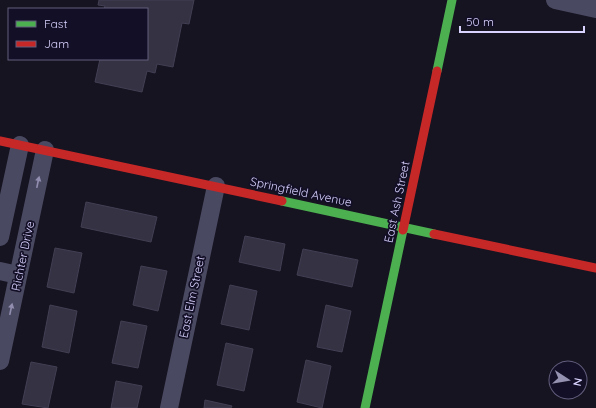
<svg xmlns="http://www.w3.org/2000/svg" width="596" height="408" font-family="Quicksand,sans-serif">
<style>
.building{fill:#343243;stroke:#433f54}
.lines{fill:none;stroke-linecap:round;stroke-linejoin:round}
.street{stroke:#4a4962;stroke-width:18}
.fast{stroke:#4caf50;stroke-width:9}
.jam{stroke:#c62828;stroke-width:9}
.oneway{fill:#928eb0}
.labels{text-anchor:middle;stroke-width:3.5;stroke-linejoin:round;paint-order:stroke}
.street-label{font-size:12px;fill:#d9d4ff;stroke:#130f26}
</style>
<rect width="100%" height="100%" fill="#161421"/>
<g class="building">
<path d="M 99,0 L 194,0 L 189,24 L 182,23 L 173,67 L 157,64 L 155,73 L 147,71 L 142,92 L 95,82 L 100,59 L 147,59 L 147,9 L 104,9 L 105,6 L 98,5 Z"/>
<path d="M 86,202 L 157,217 L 151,242 L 81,227 Z"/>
<path d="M 245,236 L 285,244 L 280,271 L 239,262 Z"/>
<path d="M 55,248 L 82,253 L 74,293 L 47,287 Z"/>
<path d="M 303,249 L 358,260 L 352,287 L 297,275 Z"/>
<path d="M 141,266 L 167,271 L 158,311 L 133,305 Z"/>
<path d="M 230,285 L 257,291 L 249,330 L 221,324 Z"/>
<path d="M 50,305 L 77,311 L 69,353 L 42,347 Z"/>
<path d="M 326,305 L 351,311 L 342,352 L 317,347 Z"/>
<path d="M 121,321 L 147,326 L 138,368 L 112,363 Z"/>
<path d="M 226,343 L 253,349 L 244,391 L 217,385 Z"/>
<path d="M 306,360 L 331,366 L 322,408 L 297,402 Z"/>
<path d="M 31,362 L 57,367 L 48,408 L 22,404 Z"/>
<path d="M 116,381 L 142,386 L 137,408 L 111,408 Z"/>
<path d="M 205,400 L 232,406 L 231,408 L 204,408 Z"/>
</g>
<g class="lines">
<g class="street">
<path d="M 555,0 L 596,9"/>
<path d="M 0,237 L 20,145"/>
<path d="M 0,271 L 18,275"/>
<path d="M 0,361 L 45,150"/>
<path d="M 169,408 L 216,186"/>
</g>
<g class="fast">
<path d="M 437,71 L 452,0"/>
<path d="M 282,201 L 434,234"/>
<path d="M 365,408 L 403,230"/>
</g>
<g class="jam">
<path d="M 0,141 L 282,201"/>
<path d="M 403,230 L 437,71"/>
<path d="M 434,234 L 596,268"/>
</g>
</g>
<defs><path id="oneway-solid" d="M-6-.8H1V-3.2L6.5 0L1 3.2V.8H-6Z"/></defs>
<g class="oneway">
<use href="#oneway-solid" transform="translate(38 182) rotate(-78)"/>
<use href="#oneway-solid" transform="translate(11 309) rotate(-78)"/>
</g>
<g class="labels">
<g class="street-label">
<text transform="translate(301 192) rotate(12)" y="4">Springfield Avenue</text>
<text transform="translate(397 202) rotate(-78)" y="4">East Ash Street</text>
<text transform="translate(23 256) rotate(-78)" y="4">Richter Drive</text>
<text transform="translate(192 297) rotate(-78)" y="4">East Elm Street</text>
</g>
</g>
<rect x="8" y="8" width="140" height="52" fill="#130f26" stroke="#625e7d"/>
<rect x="16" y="21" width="20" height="6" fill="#4caf50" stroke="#625e7d"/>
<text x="44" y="28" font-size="12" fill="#d9d4ff">Fast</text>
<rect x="16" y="41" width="20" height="6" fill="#c62828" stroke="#625e7d"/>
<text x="44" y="48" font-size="12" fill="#d9d4ff">Jam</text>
<g transform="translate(568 380) rotate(102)"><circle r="19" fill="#130f26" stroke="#625e7d"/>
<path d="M0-3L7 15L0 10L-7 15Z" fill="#9591b1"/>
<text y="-6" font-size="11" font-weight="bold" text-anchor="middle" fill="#d9d4ff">N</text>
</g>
<path d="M460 26v6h124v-6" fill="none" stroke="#d9d4ff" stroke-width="2"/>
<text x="466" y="26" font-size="12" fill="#d9d4ff" stroke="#130f26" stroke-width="3" paint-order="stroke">50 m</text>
</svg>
